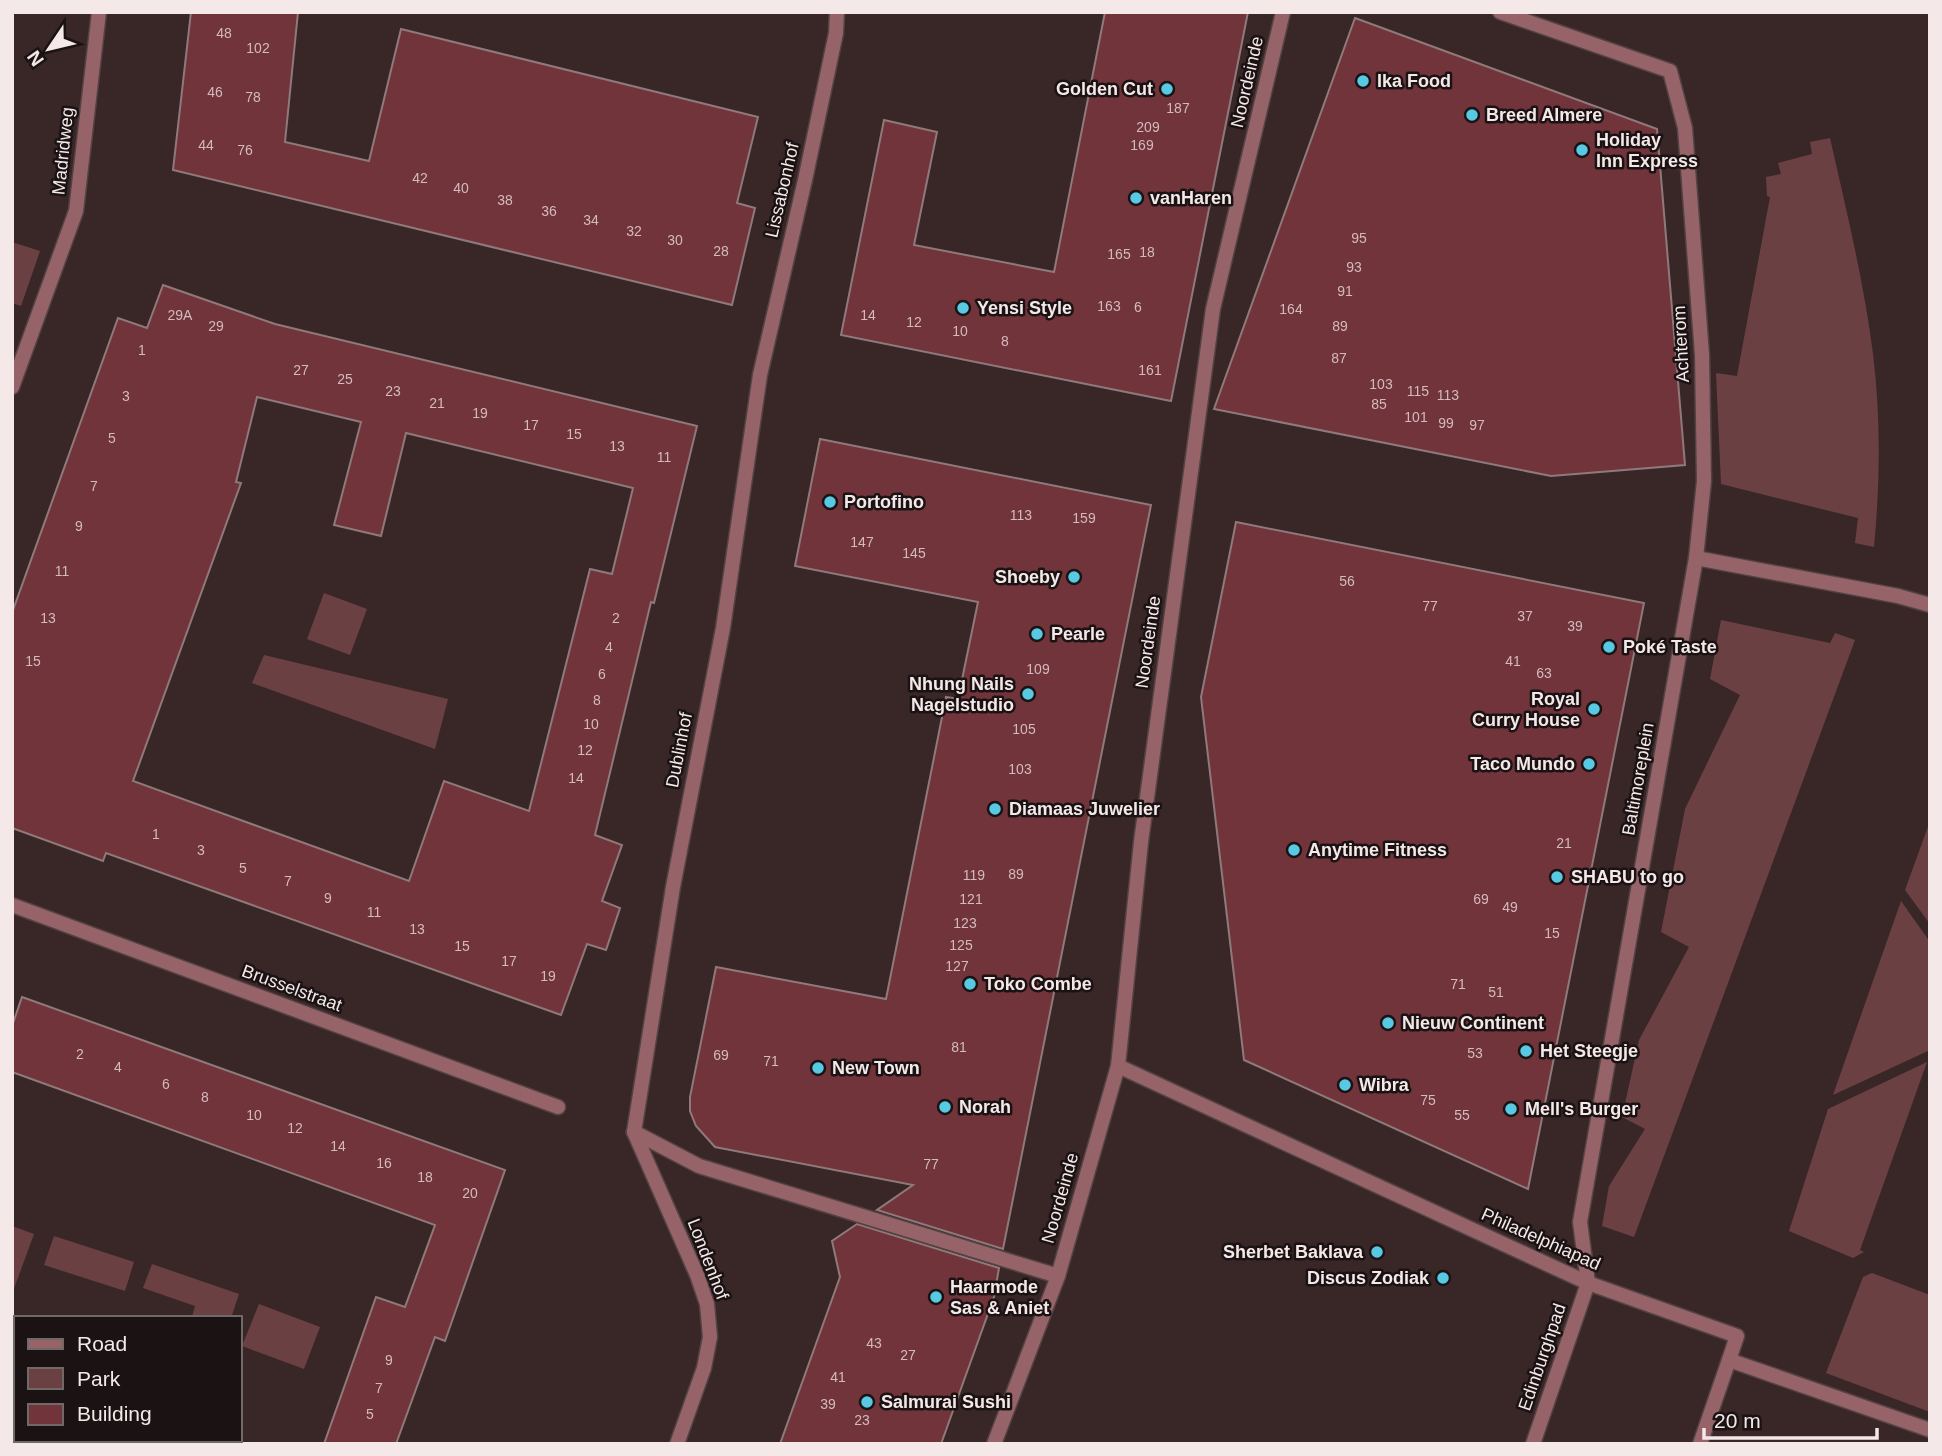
<svg xmlns="http://www.w3.org/2000/svg" width="1942" height="1456" font-family="Arial,sans-serif">
<style>
.green{fill:#6b4043}
.building{fill:#71343b;stroke:#8f797a;stroke-width:2;fill-rule:evenodd}
.lines{fill:none;stroke-linecap:round;stroke-linejoin:round}
.street-casing{stroke:#534243;stroke-width:17}
.street{stroke:#966368;stroke-width:14}
.poi-dot{fill:#58c9e3;stroke:#1a1213;stroke-width:2.5}
.labels{text-anchor:middle;stroke-width:5;stroke-linejoin:round;paint-order:stroke}
.number-label{font-size:14px;fill:#d3bbbd}
.poi-label{font-size:18px;font-weight:bold;fill:#f4e8e8;stroke:#1a1213;text-anchor:start}
.street-label{font-size:18px;fill:#f4e8e8;stroke:#1a1213}
</style>
<rect width="100%" height="100%" fill="#392728"/>
<g class="green">
<path d="M 1830,138 C 1846,209 1864,282 1873,354 C 1881,419 1880,483 1874,547 L 1855,543 L 1858,518 L 1721,484 L 1716,373 L 1737,376 L 1770,197 L 1767,196 L 1766,177 L 1781,174 L 1778,163 L 1812,154 L 1810,142 Z"/>
<path d="M 12,242 L 40,251 L 21,306 L 12,303 Z"/>
<path d="M 324,593 L 367,609 L 350,655 L 307,639 Z"/>
<path d="M 1721,620 L 1830,643 L 1835,633 L 1855,640 L 1634,1237 L 1602,1226 L 1609,1186 L 1645,1129 L 1622,1117 L 1639,1040 L 1689,947 L 1661,932 L 1685,809 L 1740,695 L 1710,679 Z"/>
<path d="M 264,655 L 448,699 L 435,749 L 252,683 Z"/>
<path d="M 1930,821 L 1930,924 L 1905,890 Z"/>
<path d="M 1901,901 L 1930,942 L 1930,1050 L 1833,1095 Z"/>
<path d="M 1927,1062 L 1860,1250 L 1864,1252 L 1853,1258 L 1789,1231 L 1828,1109 Z"/>
<path d="M 12,1226 L 34,1234 L 12,1294 Z"/>
<path d="M 54,1236 L 134,1262 L 125,1291 L 44,1265 Z"/>
<path d="M 152,1264 L 239,1294 L 231,1318 L 192,1317 L 195,1306 L 143,1288 Z"/>
<path d="M 1872,1273 L 1930,1295 L 1930,1412 L 1826,1373 L 1863,1277 Z"/>
<path d="M 259,1304 L 320,1327 L 304,1369 L 242,1346 Z"/>
</g>
<g class="building">
<path d="M 191,12 L 298,12 L 285,142 L 369,161 L 401,29 L 758,117 L 737,203 L 755,208 L 732,305 L 173,170 Z"/>
<path d="M 1105,12 L 1248,12 L 1171,401 L 841,335 L 884,120 L 937,132 L 914,245 L 1054,272 Z"/>
<path d="M 1355,18 L 1657,129 L 1685,465 L 1551,476 L 1214,409 Z"/>
<path d="M 163,285 L 275,324 L 697,426 L 654,603 L 651,602 L 595,835 L 622,845 L 602,901 L 620,908 L 606,950 L 587,944 L 561,1015 L 106,853 L 103,861 L 12,828 L 12,613 L 118,318 L 147,328 ZM 257,397 L 361,422 L 334,525 L 381,536 L 406,433 L 633,488 L 612,574 L 590,569 L 529,811 L 444,781 L 409,881 L 133,781 L 241,483 L 236,482 Z"/>
<path d="M 820,439 L 1151,505 L 1003,1249 L 877,1210 L 913,1185 L 715,1147 L 696,1126 L 690,1111 L 690,1097 L 716,967 L 886,999 L 946,697 L 958,699 L 978,602 L 795,566 Z"/>
<path d="M 1236,522 L 1644,603 L 1528,1189 L 1244,1060 L 1201,697 Z"/>
<path d="M 22,997 L 505,1170 L 445,1341 L 435,1337 L 396,1444 L 324,1444 L 376,1297 L 405,1307 L 435,1225 L 12,1072 L 12,1026 Z"/>
<path d="M 857,1224 L 999,1268 L 994,1297 L 941,1444 L 780,1444 L 840,1277 L 832,1241 Z"/>
</g>
<g class="lines">
<g class="street-casing">
<g id="street">
<path d="M 1500,12 L 1670,71 L 1685,128 L 1702,355 L 1704,481 L 1696,558 L 1580,1222 L 1588,1283 L 1533,1444"/>
<path d="M 12,387 L 76,211 L 99,12"/>
<path d="M 1696,558 L 1898,596 L 1930,605"/>
<path d="M 12,905 L 558,1107"/>
<path d="M 1118,1066 L 1588,1283 L 1737,1336 L 1729,1360 L 1930,1430"/>
<path d="M 634,1132 L 673,887 L 723,628 L 760,375 L 805,180 L 836,33 L 837,12"/>
<path d="M 634,1132 L 699,1166 L 1058,1276"/>
<path d="M 634,1132 L 697,1275 L 707,1304 L 710,1337 L 704,1368 L 677,1444"/>
<path d="M 994,1444 L 1058,1276 L 1118,1066 L 1141,842 L 1213,309 L 1283,12"/>
<path d="M 1700,1444 L 1729,1360"/>
</g>
</g>
<use href="#street" class="street"/>
</g>
<g class="poi-dot">
<circle cx="1363" cy="81" r="7"/>
<circle cx="1167" cy="89" r="7"/>
<circle cx="1472" cy="115" r="7"/>
<circle cx="1582" cy="150" r="7"/>
<circle cx="1136" cy="198" r="7"/>
<circle cx="963" cy="308" r="7"/>
<circle cx="830" cy="502" r="7"/>
<circle cx="1074" cy="577" r="7"/>
<circle cx="1037" cy="634" r="7"/>
<circle cx="1609" cy="647" r="7"/>
<circle cx="1028" cy="694" r="7"/>
<circle cx="1594" cy="709" r="7"/>
<circle cx="1589" cy="764" r="7"/>
<circle cx="995" cy="809" r="7"/>
<circle cx="1294" cy="850" r="7"/>
<circle cx="1557" cy="877" r="7"/>
<circle cx="970" cy="984" r="7"/>
<circle cx="1388" cy="1023" r="7"/>
<circle cx="1526" cy="1051" r="7"/>
<circle cx="818" cy="1068" r="7"/>
<circle cx="1345" cy="1085" r="7"/>
<circle cx="945" cy="1107" r="7"/>
<circle cx="1511" cy="1109" r="7"/>
<circle cx="1377" cy="1252" r="7"/>
<circle cx="1443" cy="1278" r="7"/>
<circle cx="936" cy="1297" r="7"/>
<circle cx="867" cy="1402" r="7"/>
</g>
<g class="labels">
<g class="number-label">
<text x="224" y="38">48</text>
<text x="258" y="53">102</text>
<text x="215" y="97">46</text>
<text x="253" y="102">78</text>
<text x="1178" y="113">187</text>
<text x="1148" y="132">209</text>
<text x="206" y="150">44</text>
<text x="1142" y="150">169</text>
<text x="245" y="155">76</text>
<text x="420" y="183">42</text>
<text x="461" y="193">40</text>
<text x="505" y="205">38</text>
<text x="549" y="216">36</text>
<text x="591" y="225">34</text>
<text x="634" y="236">32</text>
<text x="1359" y="243">95</text>
<text x="675" y="245">30</text>
<text x="721" y="256">28</text>
<text x="1147" y="257">18</text>
<text x="1119" y="259">165</text>
<text x="1354" y="272">93</text>
<text x="1345" y="296">91</text>
<text x="1109" y="311">163</text>
<text x="1138" y="312">6</text>
<text x="1291" y="314">164</text>
<text x="180" y="320">29A</text>
<text x="868" y="320">14</text>
<text x="914" y="327">12</text>
<text x="216" y="331">29</text>
<text x="1340" y="331">89</text>
<text x="960" y="336">10</text>
<text x="1005" y="346">8</text>
<text x="142" y="355">1</text>
<text x="1339" y="363">87</text>
<text x="301" y="375">27</text>
<text x="1150" y="375">161</text>
<text x="345" y="384">25</text>
<text x="1381" y="389">103</text>
<text x="393" y="396">23</text>
<text x="1418" y="396">115</text>
<text x="1448" y="400">113</text>
<text x="126" y="401">3</text>
<text x="437" y="408">21</text>
<text x="1379" y="409">85</text>
<text x="480" y="418">19</text>
<text x="1416" y="422">101</text>
<text x="1446" y="428">99</text>
<text x="531" y="430">17</text>
<text x="1477" y="430">97</text>
<text x="574" y="439">15</text>
<text x="112" y="443">5</text>
<text x="617" y="451">13</text>
<text x="664" y="462">11</text>
<text x="94" y="491">7</text>
<text x="1021" y="520">113</text>
<text x="1084" y="523">159</text>
<text x="79" y="531">9</text>
<text x="862" y="547">147</text>
<text x="914" y="558">145</text>
<text x="62" y="576">11</text>
<text x="1347" y="586">56</text>
<text x="1430" y="611">77</text>
<text x="1525" y="621">37</text>
<text x="48" y="623">13</text>
<text x="616" y="623">2</text>
<text x="1575" y="631">39</text>
<text x="609" y="652">4</text>
<text x="33" y="666">15</text>
<text x="1513" y="666">41</text>
<text x="1038" y="674">109</text>
<text x="1544" y="678">63</text>
<text x="602" y="679">6</text>
<text x="597" y="705">8</text>
<text x="591" y="729">10</text>
<text x="1024" y="734">105</text>
<text x="585" y="755">12</text>
<text x="1020" y="774">103</text>
<text x="576" y="783">14</text>
<text x="156" y="839">1</text>
<text x="1564" y="848">21</text>
<text x="201" y="855">3</text>
<text x="243" y="873">5</text>
<text x="1016" y="879">89</text>
<text x="974" y="880">119</text>
<text x="288" y="886">7</text>
<text x="328" y="903">9</text>
<text x="971" y="904">121</text>
<text x="1481" y="904">69</text>
<text x="1510" y="912">49</text>
<text x="374" y="917">11</text>
<text x="965" y="928">123</text>
<text x="417" y="934">13</text>
<text x="1552" y="938">15</text>
<text x="961" y="950">125</text>
<text x="462" y="951">15</text>
<text x="509" y="966">17</text>
<text x="957" y="971">127</text>
<text x="548" y="981">19</text>
<text x="1458" y="989">71</text>
<text x="1496" y="997">51</text>
<text x="959" y="1052">81</text>
<text x="1475" y="1058">53</text>
<text x="80" y="1059">2</text>
<text x="721" y="1060">69</text>
<text x="771" y="1066">71</text>
<text x="118" y="1072">4</text>
<text x="166" y="1089">6</text>
<text x="205" y="1102">8</text>
<text x="1428" y="1105">75</text>
<text x="254" y="1120">10</text>
<text x="1462" y="1120">55</text>
<text x="295" y="1133">12</text>
<text x="338" y="1151">14</text>
<text x="384" y="1168">16</text>
<text x="931" y="1169">77</text>
<text x="425" y="1182">18</text>
<text x="470" y="1198">20</text>
<text x="874" y="1348">43</text>
<text x="908" y="1360">27</text>
<text x="389" y="1365">9</text>
<text x="838" y="1382">41</text>
<text x="379" y="1393">7</text>
<text x="828" y="1409">39</text>
<text x="370" y="1419">5</text>
<text x="862" y="1425">23</text>
</g>
<g class="poi-label">
<text x="1377" y="87">Ika Food</text>
<text x="1153" y="95" text-anchor="end">Golden Cut</text>
<text x="1486" y="121">Breed Almere</text>
<text x="1596" y="146">Holiday<tspan x="1596" dy="21">Inn Express</tspan></text>
<text x="1150" y="204">vanHaren</text>
<text x="977" y="314">Yensi Style</text>
<text x="844" y="508">Portofino</text>
<text x="1060" y="583" text-anchor="end">Shoeby</text>
<text x="1051" y="640">Pearle</text>
<text x="1623" y="653">Poké Taste</text>
<text x="1014" y="690" text-anchor="end">Nhung Nails<tspan x="1014" dy="21">Nagelstudio</tspan></text>
<text x="1580" y="705" text-anchor="end">Royal<tspan x="1580" dy="21">Curry House</tspan></text>
<text x="1575" y="770" text-anchor="end">Taco Mundo</text>
<text x="1009" y="815">Diamaas Juwelier</text>
<text x="1308" y="856">Anytime Fitness</text>
<text x="1571" y="883">SHABU to go</text>
<text x="984" y="990">Toko Combe</text>
<text x="1402" y="1029">Nieuw Continent</text>
<text x="1540" y="1057">Het Steegje</text>
<text x="832" y="1074">New Town</text>
<text x="1359" y="1091">Wibra</text>
<text x="959" y="1113">Norah</text>
<text x="1525" y="1115">Mell's Burger</text>
<text x="1363" y="1258" text-anchor="end">Sherbet Baklava</text>
<text x="1429" y="1284" text-anchor="end">Discus Zodiak</text>
<text x="950" y="1293">Haarmode<tspan x="950" dy="21">Sas &amp; Aniet</tspan></text>
<text x="881" y="1408">Salmurai Sushi</text>
</g>
<g class="street-label">
<text transform="translate(1247 82) rotate(-77)" y="6">Noordeinde</text>
<text transform="translate(63 151) rotate(-84)" y="6">Madridweg</text>
<text transform="translate(782 190) rotate(-77)" y="6">Lissabonhof</text>
<text transform="translate(1681 344) rotate(-93)" y="6">Achterom</text>
<text transform="translate(1148 642) rotate(-82)" y="6">Noordeinde</text>
<text transform="translate(679 750) rotate(-79)" y="6">Dublinhof</text>
<text transform="translate(1638 779) rotate(-80)" y="6">Baltimoreplein</text>
<text transform="translate(292 988) rotate(20)" y="6">Brusselstraat</text>
<text transform="translate(1060 1198) rotate(-74)" y="6">Noordeinde</text>
<text transform="translate(1541 1239) rotate(24)" y="6">Philadelphiapad</text>
<text transform="translate(708 1259) rotate(69)" y="6">Londenhof</text>
<text transform="translate(1542 1357) rotate(-71)" y="6">Edinburghpad</text>
</g>
</g>
<rect width="1942" height="1456" fill="none" stroke="#f4e8e8" stroke-width="28"/>
<rect x="14" y="1316" width="228" height="126" fill="#1a1213" stroke="#716868" stroke-width="2"/>
<rect x="28" y="1339" width="35" height="10" fill="#966368" stroke="#716868" stroke-width="2"/>
<text x="77" y="1351" font-size="21" fill="#f4e8e8">Road</text>
<rect x="28" y="1368" width="35" height="21" fill="#6b4043" stroke="#716868" stroke-width="2"/>
<text x="77" y="1386" font-size="21" fill="#f4e8e8">Park</text>
<rect x="28" y="1404" width="35" height="21" fill="#71343b" stroke="#716868" stroke-width="2"/>
<text x="77" y="1421" font-size="21" fill="#f4e8e8">Building</text>
<g transform="translate(49 49) rotate(235)" stroke="#1a1213" stroke-width="5" paint-order="stroke">
<path d="M0-5L12 26L0 18L-12 26Z" fill="#f4e8e8"/>
<text y="-10" font-size="19" font-weight="bold" text-anchor="middle" fill="#f4e8e8">N</text>
</g>
<path d="M1704 1428v10h173v-10" fill="none" stroke="#f4e8e8" stroke-width="3.5"/>
<text x="1714" y="1428" font-size="21" fill="#f4e8e8" stroke="#1a1213" stroke-width="5" paint-order="stroke">20 m</text>
</svg>
